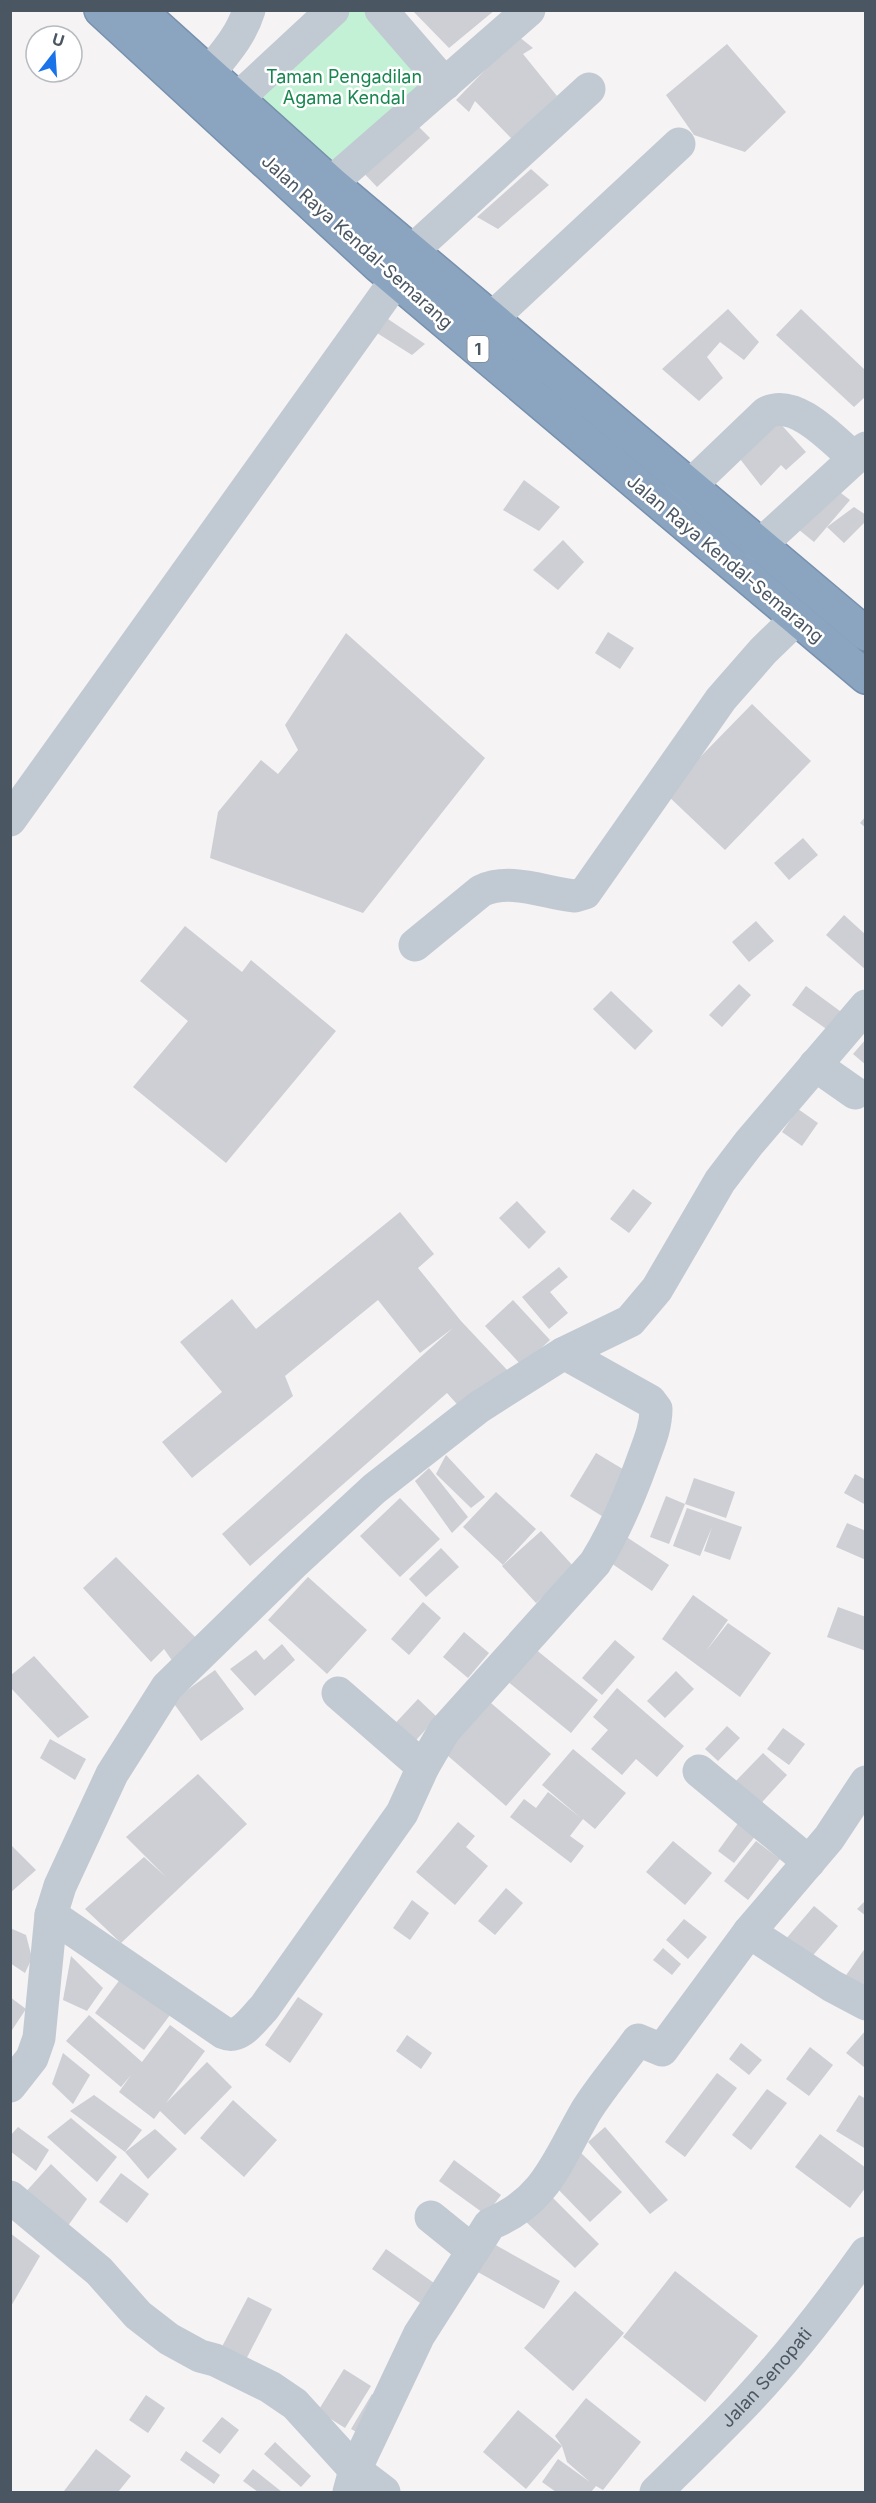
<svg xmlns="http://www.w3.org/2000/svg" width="876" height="2503" font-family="Inter,sans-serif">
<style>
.green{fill:#c3f1d5}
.building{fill:#cdcfd5}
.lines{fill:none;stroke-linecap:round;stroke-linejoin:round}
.highway-casing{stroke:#7690ad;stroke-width:36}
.minor{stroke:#c1cad2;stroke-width:33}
.highway{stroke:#8ba5c1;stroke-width:33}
.labels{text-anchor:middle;stroke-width:5;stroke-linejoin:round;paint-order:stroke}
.shield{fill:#fff;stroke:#808990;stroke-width:1.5}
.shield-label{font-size:16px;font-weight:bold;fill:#4a5661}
.park-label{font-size:18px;fill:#17864f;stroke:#fff}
.street-label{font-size:18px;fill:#4a5661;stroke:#fff}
</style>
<rect width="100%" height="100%" fill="#f5f3f3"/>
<path class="green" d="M 333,11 L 381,11 L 445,84 L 331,183 L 237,99 Z"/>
<g class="building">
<path d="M 412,10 L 495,10 L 449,48 Z"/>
<path d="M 518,36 L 533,48 L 523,54 L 557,96 L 512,139 L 475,101 L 469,112 L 456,100 Z"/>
<path d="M 727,44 L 786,112 L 745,152 L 694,135 L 666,95 Z"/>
<path d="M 411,119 L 430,138 L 377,187 L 359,168 Z"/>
<path d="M 531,169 L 549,185 L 498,229 L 477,217 Z"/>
<path d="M 728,309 L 759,342 L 744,360 L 720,342 L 707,357 L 723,378 L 699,401 L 662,369 Z"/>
<path d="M 801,309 L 866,371 L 866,396 L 854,407 L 776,335 Z"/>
<path d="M 388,319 L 425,344 L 412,355 L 377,333 Z"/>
<path d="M 777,420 L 806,452 L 786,470 L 781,465 L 761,486 L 737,455 Z"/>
<path d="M 524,480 L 560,507 L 539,531 L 503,510 Z"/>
<path d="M 833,487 L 850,500 L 814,542 L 798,529 Z"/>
<path d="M 854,507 L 866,515 L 866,521 L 844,543 L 827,527 Z"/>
<path d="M 563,540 L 584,562 L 558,590 L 533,570 Z"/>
<path d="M 608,632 L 634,648 L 620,669 L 595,653 Z"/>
<path d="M 346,633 L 485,758 L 363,913 L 210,858 L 218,812 L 261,760 L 278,774 L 298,750 L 285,725 Z"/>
<path d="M 752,704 L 811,761 L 725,850 L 665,793 Z"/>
<path d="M 866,816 L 866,828 L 860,823 Z"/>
<path d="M 803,838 L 818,855 L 789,880 L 774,863 Z"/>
<path d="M 844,915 L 866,935 L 866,970 L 826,935 Z"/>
<path d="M 756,921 L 774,941 L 749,962 L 732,942 Z"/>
<path d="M 185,926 L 242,972 L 251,960 L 336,1031 L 226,1163 L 133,1087 L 188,1021 L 140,981 Z"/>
<path d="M 739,984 L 751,995 L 722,1027 L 709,1015 Z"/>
<path d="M 806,986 L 848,1017 L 835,1035 L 792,1005 Z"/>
<path d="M 611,991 L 653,1031 L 635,1050 L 593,1009 Z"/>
<path d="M 866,1039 L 866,1065 L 853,1054 Z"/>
<path d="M 798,1109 L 818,1123 L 802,1146 L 782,1132 Z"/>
<path d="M 633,1189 L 652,1203 L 629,1233 L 610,1219 Z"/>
<path d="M 517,1201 L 546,1232 L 529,1249 L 499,1218 Z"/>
<path d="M 400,1212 L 434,1254 L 418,1268 L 461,1321 L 509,1372 L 464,1412 L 447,1393 L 250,1566 L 222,1534 L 453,1328 L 420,1353 L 378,1300 L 285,1376 L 293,1396 L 192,1478 L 162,1442 L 222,1392 L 180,1342 L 232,1299 L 256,1329 Z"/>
<path d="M 559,1267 L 568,1277 L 550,1292 L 568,1313 L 549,1329 L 522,1297 Z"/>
<path d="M 513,1300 L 550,1340 L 522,1366 L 485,1326 Z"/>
<path d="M 596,1453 L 631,1474 L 605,1518 L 570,1496 Z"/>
<path d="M 446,1455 L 485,1497 L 471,1508 L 436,1474 Z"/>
<path d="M 429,1468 L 468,1517 L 452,1533 L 415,1481 Z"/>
<path d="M 855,1474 L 866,1480 L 866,1505 L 844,1493 Z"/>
<path d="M 694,1478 L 735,1492 L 726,1518 L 685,1504 Z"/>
<path d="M 496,1492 L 536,1529 L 503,1565 L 463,1527 Z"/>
<path d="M 666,1496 L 685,1504 L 669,1544 L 650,1537 Z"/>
<path d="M 400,1498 L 440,1539 L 400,1577 L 360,1536 Z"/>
<path d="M 687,1508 L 742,1527 L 730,1560 L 704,1551 L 712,1527 L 700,1556 L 673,1546 Z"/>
<path d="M 847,1523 L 866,1531 L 866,1560 L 836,1547 Z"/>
<path d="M 541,1531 L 575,1568 L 536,1603 L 502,1566 Z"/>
<path d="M 622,1534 L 669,1565 L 652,1591 L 605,1559 Z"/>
<path d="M 441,1548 L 459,1567 L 426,1597 L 409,1579 Z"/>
<path d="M 116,1557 L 200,1642 L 176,1666 L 164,1649 L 151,1662 L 83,1588 Z"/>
<path d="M 308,1577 L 367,1630 L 327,1674 L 268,1620 Z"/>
<path d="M 693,1595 L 728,1620 L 706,1651 L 728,1623 L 771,1653 L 740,1697 L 662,1639 Z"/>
<path d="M 423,1602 L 441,1618 L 409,1655 L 391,1639 Z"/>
<path d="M 838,1607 L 866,1617 L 866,1651 L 827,1637 Z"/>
<path d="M 464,1632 L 489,1653 L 468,1678 L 443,1657 Z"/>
<path d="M 615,1640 L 635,1657 L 602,1695 L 582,1678 Z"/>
<path d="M 282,1644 L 295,1660 L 255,1696 L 230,1669 L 256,1650 L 264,1660 Z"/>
<path d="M 529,1644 L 598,1700 L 571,1733 L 502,1677 Z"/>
<path d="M 34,1656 L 89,1717 L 58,1738 L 10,1687 L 10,1676 Z"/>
<path d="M 215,1670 L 244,1709 L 201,1741 L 172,1701 Z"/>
<path d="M 676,1671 L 694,1689 L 665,1718 L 647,1701 Z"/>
<path d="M 617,1688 L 684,1746 L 657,1777 L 636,1759 L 622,1775 L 591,1749 L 608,1730 L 593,1717 Z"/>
<path d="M 485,1698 L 551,1754 L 506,1806 L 440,1749 Z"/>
<path d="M 418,1699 L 437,1717 L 408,1749 L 388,1731 Z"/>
<path d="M 727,1726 L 740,1738 L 718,1761 L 705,1749 Z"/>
<path d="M 783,1728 L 805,1744 L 789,1765 L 767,1749 Z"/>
<path d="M 50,1739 L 86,1759 L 75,1780 L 40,1758 Z"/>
<path d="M 573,1749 L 626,1793 L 595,1829 L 583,1819 L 570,1836 L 584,1846 L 571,1863 L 510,1817 L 524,1799 L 536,1808 L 548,1792 L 581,1818 L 542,1785 Z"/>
<path d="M 763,1753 L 787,1775 L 755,1810 L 730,1787 Z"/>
<path d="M 198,1774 L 247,1824 L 121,1943 L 85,1909 L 144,1857 L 166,1877 L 126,1837 Z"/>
<path d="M 458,1822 L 475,1836 L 466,1847 L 488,1866 L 455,1905 L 416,1872 Z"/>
<path d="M 739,1822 L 756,1835 L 734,1863 L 718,1851 Z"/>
<path d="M 673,1841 L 712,1873 L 685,1905 L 646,1872 Z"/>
<path d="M 756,1841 L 780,1859 L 748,1900 L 724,1881 Z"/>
<path d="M 10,1844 L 36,1870 L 10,1893 Z"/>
<path d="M 506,1888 L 523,1903 L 495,1935 L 478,1921 Z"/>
<path d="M 412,1900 L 429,1913 L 410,1940 L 393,1928 Z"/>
<path d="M 866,1900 L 866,1916 L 857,1909 Z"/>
<path d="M 814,1906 L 838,1926 L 809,1960 L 785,1940 Z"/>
<path d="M 684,1919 L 707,1937 L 688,1959 L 666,1940 Z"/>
<path d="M 10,1928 L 26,1935 L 32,1958 L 25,1973 L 10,1963 Z"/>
<path d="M 866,1947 L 866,1997 L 842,1981 Z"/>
<path d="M 663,1948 L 681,1964 L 672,1975 L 653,1960 Z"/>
<path d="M 71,1956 L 103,1988 L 87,2011 L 63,2000 Z"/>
<path d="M 121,1978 L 170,2015 L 144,2050 L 95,2013 Z"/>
<path d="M 10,1997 L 26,2009 L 10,2033 Z"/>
<path d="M 298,1997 L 323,2014 L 290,2063 L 265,2045 Z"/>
<path d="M 89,2015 L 142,2062 L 170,2025 L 205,2051 L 166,2103 L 207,2062 L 232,2087 L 185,2135 L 160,2111 L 154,2119 L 119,2092 L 131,2075 L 121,2087 L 66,2041 Z"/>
<path d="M 866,2030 L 866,2066 L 864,2067 L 846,2053 Z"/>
<path d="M 407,2035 L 432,2053 L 421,2069 L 396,2051 Z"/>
<path d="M 741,2043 L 762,2060 L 749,2075 L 729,2059 Z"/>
<path d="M 810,2047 L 833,2065 L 809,2096 L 786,2079 Z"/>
<path d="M 63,2053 L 90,2075 L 73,2104 L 52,2084 Z"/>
<path d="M 717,2073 L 737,2088 L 685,2157 L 665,2142 Z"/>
<path d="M 767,2089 L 787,2103 L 751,2150 L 732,2135 Z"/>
<path d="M 94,2095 L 142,2130 L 125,2152 L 70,2111 Z"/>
<path d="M 859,2095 L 866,2099 L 866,2149 L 836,2131 Z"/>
<path d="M 233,2100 L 277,2140 L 244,2177 L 200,2138 Z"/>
<path d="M 71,2118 L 117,2157 L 97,2182 L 47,2137 Z"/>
<path d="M 18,2127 L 49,2150 L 36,2171 L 10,2151 L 10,2136 Z"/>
<path d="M 605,2127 L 668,2200 L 650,2214 L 588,2142 Z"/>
<path d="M 155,2129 L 177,2149 L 148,2179 L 125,2152 Z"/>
<path d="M 820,2134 L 866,2168 L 866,2187 L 850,2208 L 795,2167 Z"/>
<path d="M 581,2153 L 622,2192 L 590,2222 L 553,2184 Z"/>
<path d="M 454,2160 L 501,2195 L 486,2215 L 439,2181 Z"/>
<path d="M 51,2164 L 87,2199 L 65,2230 L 22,2196 Z"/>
<path d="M 121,2173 L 149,2194 L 127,2223 L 99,2202 Z"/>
<path d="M 549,2194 L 599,2244 L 575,2268 L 523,2219 Z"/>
<path d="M 10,2233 L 40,2256 L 10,2308 Z"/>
<path d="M 492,2243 L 560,2281 L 544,2309 L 476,2271 Z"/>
<path d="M 386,2249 L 434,2283 L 420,2303 L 372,2269 Z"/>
<path d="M 675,2271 L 758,2336 L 705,2402 L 623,2337 Z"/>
<path d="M 575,2291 L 624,2333 L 573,2391 L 524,2348 Z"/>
<path d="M 248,2297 L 272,2309 L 239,2373 L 215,2360 Z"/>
<path d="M 344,2369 L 371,2386 L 345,2428 L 318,2411 Z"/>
<path d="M 372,2394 L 382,2401 L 362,2435 L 351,2429 Z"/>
<path d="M 146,2395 L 165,2408 L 148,2433 L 129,2420 Z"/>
<path d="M 586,2398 L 641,2442 L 603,2490 L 596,2486 L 591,2492 L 556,2492 L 542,2482 L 558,2459 L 590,2482 L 567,2462 L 562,2446 L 555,2436 Z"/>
<path d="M 518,2410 L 562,2446 L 526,2489 L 483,2452 Z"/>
<path d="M 222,2417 L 239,2430 L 220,2454 L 202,2441 Z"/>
<path d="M 275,2442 L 311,2476 L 301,2487 L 264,2454 Z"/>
<path d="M 96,2449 L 131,2476 L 118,2492 L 67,2492 L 64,2491 Z"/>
<path d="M 186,2451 L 220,2475 L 214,2484 L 180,2460 Z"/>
<path d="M 253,2469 L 282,2492 L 258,2492 L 243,2481 Z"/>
</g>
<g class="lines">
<g class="highway-casing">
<g id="highway">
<path d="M 101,10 L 379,266 L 866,677"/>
<path d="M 139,10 L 331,183 L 866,634"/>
</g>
</g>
<g class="minor">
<path d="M 381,10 L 445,84"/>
<path d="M 209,73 C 225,53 241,36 249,10"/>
<path d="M 237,99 L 333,10"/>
<path d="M 331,183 L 529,10"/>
<path d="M 412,251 L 589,89"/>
<path d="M 492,318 L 679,144"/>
<path d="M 670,505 L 766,413 C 795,397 833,440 854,458"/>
<path d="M 760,545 L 866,448"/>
<path d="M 10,820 L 396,280"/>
<path d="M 415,945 L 481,891 C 510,877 545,893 575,896 L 585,893 L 721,699 L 763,651 L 796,619"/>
<path d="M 815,1065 L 855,1093"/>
<path d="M 338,1693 L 423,1767"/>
<path d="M 699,1771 L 809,1862"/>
<path d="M 51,1915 L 224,2033 C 240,2040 253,2019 264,2008 L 402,1813 L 423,1767 L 444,1731 L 595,1563 C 615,1531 629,1498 642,1462 C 648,1445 656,1428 656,1409 L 650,1401 L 564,1353"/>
<path d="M 749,1932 L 832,1986 L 866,2004"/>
<path d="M 10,2086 L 32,2058 L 39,2038 L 51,1915 L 60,1886 L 112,1774 L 167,1687 L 293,1564 L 374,1489 L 479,1407 L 564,1353 L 630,1321 L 657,1289 L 720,1181 L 749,1143 L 866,1006"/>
<path d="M 10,2197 L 99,2271 L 138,2315 L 169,2339 L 200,2356 L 215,2360 L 270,2387 L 295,2404 L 355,2470 L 384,2492"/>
<path d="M 431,2217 L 473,2251"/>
<path d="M 349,2492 L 355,2470 L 419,2335 L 490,2224 C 546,2202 558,2159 586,2111 C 601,2087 621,2064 638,2040 L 662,2050 L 749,1932 L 829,1838 L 866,1782"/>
<path id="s1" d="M 656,2492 C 687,2461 719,2431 749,2399 C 792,2353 830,2304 866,2253"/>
</g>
<use href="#highway" class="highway"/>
</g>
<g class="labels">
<rect class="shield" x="467.5" y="336" width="21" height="26" rx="4.5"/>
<g class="shield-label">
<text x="478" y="355">1</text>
</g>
<g class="park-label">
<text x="344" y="83">Taman Pengadilan<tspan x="344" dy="21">Agama Kendal</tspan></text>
</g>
<g class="street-label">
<text transform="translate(357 242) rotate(42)" y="6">Jalan Raya Kendal-Semarang</text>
<text transform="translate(725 559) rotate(40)" y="6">Jalan Raya Kendal-Semarang</text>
<text dy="6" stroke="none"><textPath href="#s1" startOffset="159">Jalan Senopati</textPath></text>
</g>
</g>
<rect width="876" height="2503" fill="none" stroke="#4a5661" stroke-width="24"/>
<g transform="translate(54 54) rotate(17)"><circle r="28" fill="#ffffff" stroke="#b7bbc0" stroke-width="1.5"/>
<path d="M0-4.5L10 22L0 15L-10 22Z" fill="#1a73e8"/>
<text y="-9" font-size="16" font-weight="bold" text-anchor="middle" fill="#4a5661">U</text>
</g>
</svg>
